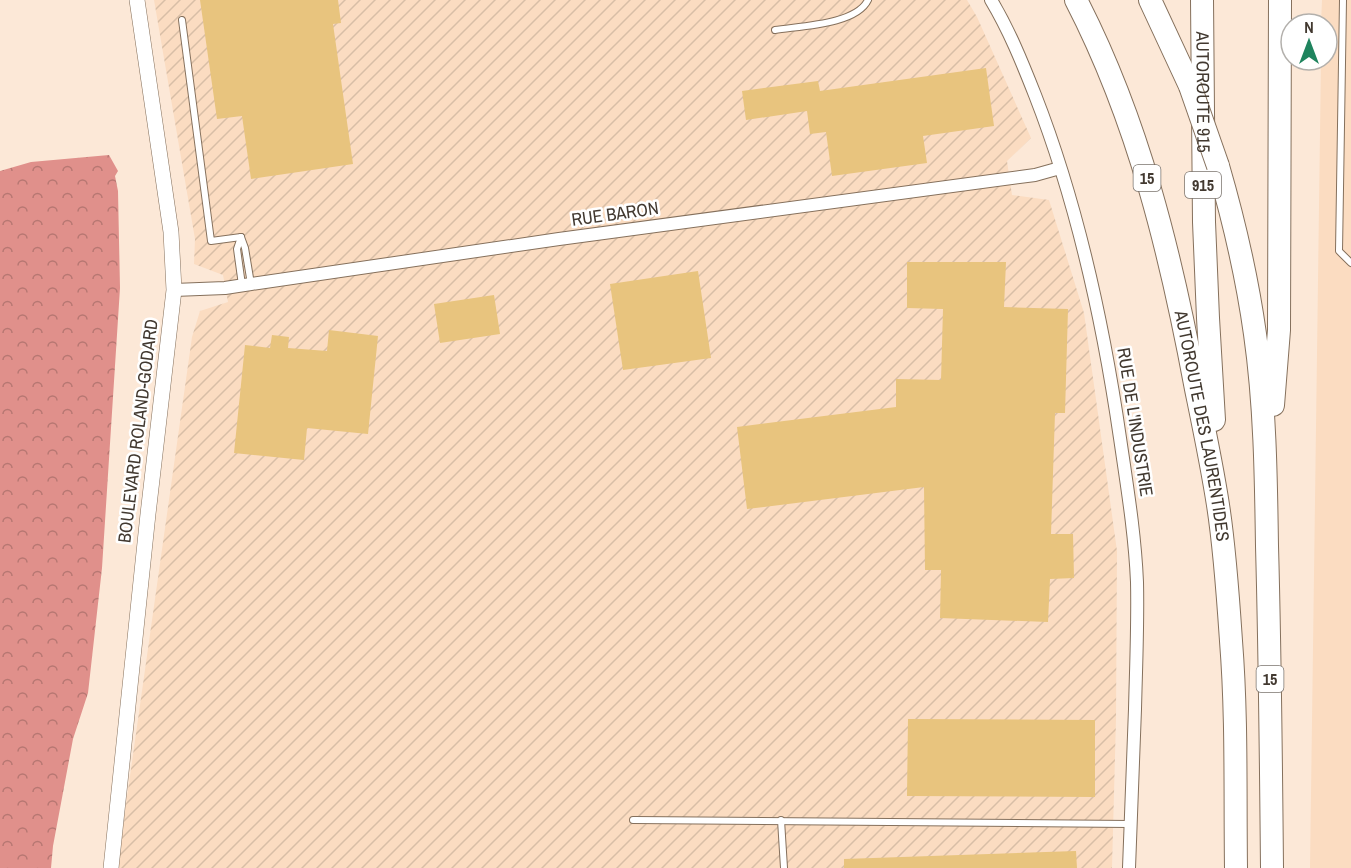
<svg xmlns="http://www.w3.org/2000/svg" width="1351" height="868" font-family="'Archivo Narrow',sans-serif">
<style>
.built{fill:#fbdcc1}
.industrial{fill:url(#industrial-furrows)}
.forest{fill:url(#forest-crowns)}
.building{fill:#e8c47e}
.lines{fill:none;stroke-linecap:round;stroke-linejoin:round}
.service-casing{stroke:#85705c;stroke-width:8}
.minor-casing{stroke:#85705c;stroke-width:14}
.tertiary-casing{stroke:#85705c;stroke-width:16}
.motorway-casing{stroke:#85705c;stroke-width:24}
.service{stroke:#fff;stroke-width:6}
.minor{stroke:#fff;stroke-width:12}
.tertiary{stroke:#fff;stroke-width:15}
.motorway{stroke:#fff;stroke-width:22}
.motorway-bridge-casing{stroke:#85705c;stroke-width:24;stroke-linecap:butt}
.motorway-bridge{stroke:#fff;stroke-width:22}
.labels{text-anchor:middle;stroke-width:5;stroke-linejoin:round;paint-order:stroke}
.shield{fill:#fff;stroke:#7b746e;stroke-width:1.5}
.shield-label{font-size:16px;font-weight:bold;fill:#423930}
.street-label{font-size:18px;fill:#423930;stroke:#fff}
</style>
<defs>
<pattern id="industrial-furrows" width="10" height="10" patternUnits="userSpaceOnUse" patternTransform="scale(1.5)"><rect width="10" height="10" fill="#fbdcc1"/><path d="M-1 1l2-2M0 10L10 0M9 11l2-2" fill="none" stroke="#d8bea6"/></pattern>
<pattern id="forest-crowns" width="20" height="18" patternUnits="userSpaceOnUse" patternTransform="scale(1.5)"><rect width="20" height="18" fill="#e0908b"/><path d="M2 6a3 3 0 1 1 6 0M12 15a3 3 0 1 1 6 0" fill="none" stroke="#b77772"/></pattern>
</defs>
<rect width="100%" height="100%" fill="#fce8d7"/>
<path class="built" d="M 1322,0 L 1351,0 L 1351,868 L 1310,868 L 1321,60 L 1327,60 L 1327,24 L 1321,24 Z"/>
<path class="industrial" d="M 154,0 L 967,0 L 977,17 L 1031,138 L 1007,161 L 1012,195 L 1049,200 L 1084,313 L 1117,551 L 1116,719 L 1112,868 L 117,868 L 192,337 L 200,311 L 228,302 L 223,275 L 194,264 L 195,239 Z"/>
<path class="forest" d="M 109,155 L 118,171 L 115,176 L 118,191 L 120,288 L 102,568 L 88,693 L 73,739 L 53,846 L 51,868 L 0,868 L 0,171 L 31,162 Z"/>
<g class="building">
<path d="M 200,0 L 338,0 L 341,23 L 333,24 L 353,164 L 251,179 L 242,116 L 217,119 Z"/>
<path d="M 986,68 L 994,126 L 923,136 L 927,163 L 832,176 L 826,132 L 810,134 L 807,111 L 746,120 L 742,91 L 818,81 L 820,91 Z"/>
<path d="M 907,262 L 1006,262 L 1004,307 L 1068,309 L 1065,413 L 1055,413 L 1051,534 L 1073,534 L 1074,578 L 1050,579 L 1048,622 L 940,618 L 941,570 L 925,570 L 924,487 L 747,509 L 737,427 L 896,407 L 896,379 L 941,380 L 943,309 L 907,308 Z"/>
<path d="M 698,271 L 711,358 L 623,370 L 610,284 Z"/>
<path d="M 494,295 L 500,334 L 440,343 L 434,304 Z"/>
<path d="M 329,330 L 378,336 L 368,434 L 307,428 L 304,460 L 234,453 L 245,345 L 270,348 L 272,335 L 289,337 L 288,348 L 327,351 Z"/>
<path d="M 908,719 L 1095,720 L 1095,797 L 907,796 Z"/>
<path d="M 1076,851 L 1077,868 L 844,868 L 844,859 Z"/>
</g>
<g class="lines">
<g class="service-casing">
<g id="service">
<path d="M 1343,0 L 1339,251 L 1351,263"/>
<path d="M 182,20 L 211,241 L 241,237"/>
<path d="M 775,30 C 799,26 856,25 868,0"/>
<path d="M 241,237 L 237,249 L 242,285"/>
<path d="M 241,237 L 245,248 L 251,284"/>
<path d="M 633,820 L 1130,824"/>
<path d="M 781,820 L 784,868"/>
</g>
</g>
<g class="minor-casing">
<g id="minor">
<path d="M 991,0 C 1009,30 1022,62 1035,95 C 1078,205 1103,321 1120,438 C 1127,486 1135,534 1137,582 C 1138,624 1136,667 1135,709 C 1133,762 1131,815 1129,868"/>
<path d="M 174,290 L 225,288 L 251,284 L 559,239 L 1035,175 L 1060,168"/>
</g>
</g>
<g class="tertiary-casing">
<path id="tertiary" d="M 111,868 L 148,514 L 174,290 L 171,232 L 137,0"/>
</g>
<g class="motorway-casing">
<g id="motorway">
<path id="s1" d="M 1076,0 C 1139,122 1171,255 1196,389 C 1204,428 1212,466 1218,505 C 1225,550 1228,596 1231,641 C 1237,716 1235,792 1236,868"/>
<path d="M 1150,0 L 1190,86"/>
<path id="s2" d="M 1202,0 L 1204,222 L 1208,318 L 1214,420"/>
<path d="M 1218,166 C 1234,221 1247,277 1255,334 C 1265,404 1266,476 1267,546 C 1270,653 1271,761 1272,868"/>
<path d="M 1273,405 L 1279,330 L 1280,0"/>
</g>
</g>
<use href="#service" class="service"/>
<use href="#minor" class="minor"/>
<use href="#tertiary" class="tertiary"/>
<use href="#motorway" class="motorway"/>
<g class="motorway-bridge-casing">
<path id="motorway-bridge" d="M 1190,86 L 1218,166"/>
</g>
<use href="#motorway-bridge" class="motorway-bridge"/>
</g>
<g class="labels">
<g class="shield">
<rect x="1133.5" y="165" width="27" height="26" rx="4.5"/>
<rect x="1185" y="172" width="36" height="26" rx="4.5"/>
<rect x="1256.5" y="666" width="27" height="26" rx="4.5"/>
</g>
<g class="shield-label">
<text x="1147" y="184">15</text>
<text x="1203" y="191">915</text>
<text x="1270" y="685">15</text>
</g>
<g class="street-label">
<text dy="6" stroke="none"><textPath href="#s2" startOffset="92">AUTOROUTE 915</textPath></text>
<text transform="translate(615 214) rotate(-8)" y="6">RUE BARON</text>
<text transform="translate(1135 422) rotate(81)" y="6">RUE DE L'INDUSTRIE</text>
<text dy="6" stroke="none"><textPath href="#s1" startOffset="446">AUTOROUTE DES LAURENTIDES</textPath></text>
<text transform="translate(138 431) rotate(-83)" y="6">BOULEVARD ROLAND-GODARD</text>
</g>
</g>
<g transform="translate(1309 42)"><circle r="28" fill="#ffffff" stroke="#b3b0ac" stroke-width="1.5"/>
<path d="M0-4.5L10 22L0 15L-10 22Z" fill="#1f845e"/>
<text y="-9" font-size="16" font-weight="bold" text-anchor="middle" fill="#423930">N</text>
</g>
</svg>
